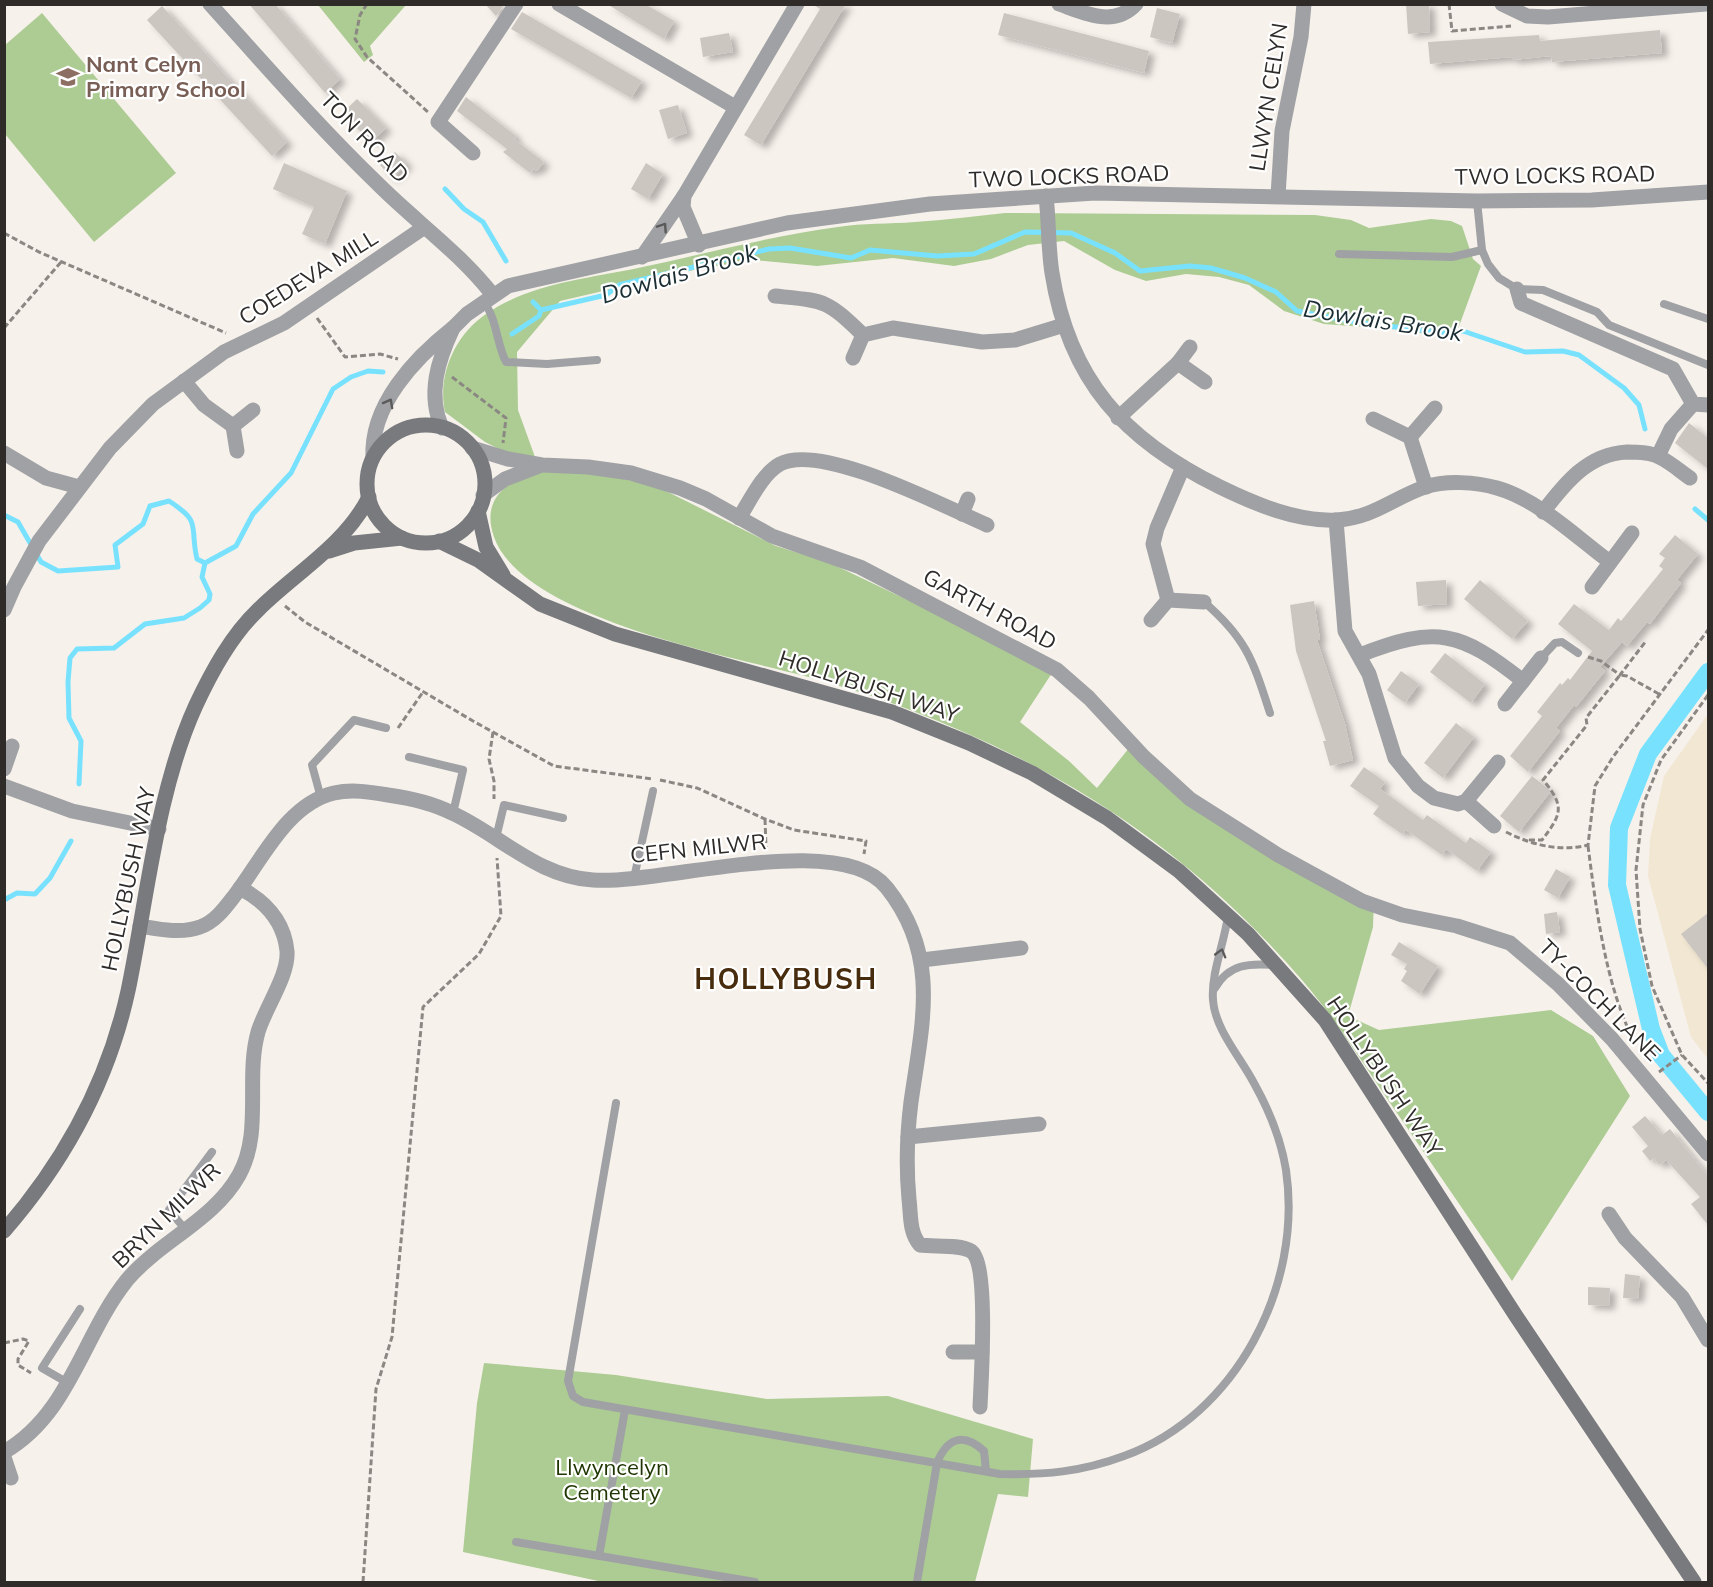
<svg xmlns="http://www.w3.org/2000/svg" width="1713" height="1587" font-family="Mulish,sans-serif">
<style>
.industrial{fill:#f1e7d2}
.green{fill:#adcc93}
.lines{fill:none;stroke-linecap:round;stroke-linejoin:round}
.stream{stroke:#78e2fe;stroke-width:5}
.canal{stroke:#78e2fe;stroke-width:18}
.building{fill:#ccc6c1;filter:url(#shadow)}
.path{stroke:#8b8783;stroke-width:3;stroke-dasharray:6 3;stroke-linecap:butt}
.lane{stroke:#9fa1a4;stroke-width:8}
.street{stroke:#9fa1a4;stroke-width:15}
.secondary{stroke:#787a7e;stroke-width:15}
.oneway{stroke:#5b5a5a}
.labels{text-anchor:middle;stroke-width:4.5;stroke-linejoin:round;paint-order:stroke}
.education-label{font-size:22px;font-weight:bold;fill:#785e54;stroke:#fff;text-anchor:start}
.street-label{font-size:22px;fill:#2e2b29;stroke:#fff}
.park-label{font-size:22px;fill:#1e3501;stroke:#fff}
.water-label{font-size:24px;font-style:italic;fill:#1b2e33;stroke:#fff}
.district-label{font-size:28px;font-weight:bold;letter-spacing:1.5px;fill:#482c0e;stroke:#fff}
</style>
<defs>
<filter id="shadow"><feDropShadow dx="6" dy="4" stdDeviation="3" flood-color="#0004"/></filter>
</defs>
<rect width="100%" height="100%" fill="#f7f1eb"/>
<path class="industrial" d="M 1708,714 L 1708,1059 L 1691,1037 L 1648,876 L 1650,839 L 1664,776 Z"/>
<g class="green">
<path d="M 318,5 L 406,5 L 370,46 L 373,55 L 364,62 Z"/>
<path d="M 42,13 L 176,173 L 94,242 L 5,134 L 5,45 Z"/>
<path d="M 1005,213 L 1315,215 L 1351,220 L 1369,228 L 1431,219 L 1451,221 L 1462,226 L 1473,259 L 1481,266 L 1454,340 L 1405,330 L 1324,324 L 1284,311 L 1249,285 L 1219,277 L 1186,274 L 1146,281 L 1115,270 L 1064,241 L 1028,245 L 991,259 L 954,266 L 893,258 L 817,266 L 754,260 L 698,269 L 560,301 L 517,352 L 518,410 L 535,457 L 507,453 L 485,442 L 445,412 C 437,375 455,335 486,314 C 531,283 586,279 638,268 C 705,254 770,236 838,227 C 863,223 889,224 915,222 C 945,220 975,216 1005,213 Z"/>
<path d="M 568,468 L 654,485 L 776,546 L 828,562 L 1054,670 L 1020,722 L 1069,761 L 1097,788 L 1129,748 L 1264,843 L 1374,899 L 1373,927 L 1348,1016 L 1379,1030 L 1551,1010 L 1593,1036 L 1630,1096 L 1512,1281 C 1470,1220 1428,1158 1386,1097 C 1359,1057 1333,1016 1302,980 C 1191,852 1067,770 910,710 C 872,695 832,683 793,673 C 719,654 521,615 494,537 C 476,486 529,470 568,468 Z"/>
<path d="M 484,1363 L 616,1375 L 767,1399 L 888,1396 L 1033,1439 L 1028,1497 L 998,1494 L 975,1582 L 603,1582 L 463,1552 L 477,1403 Z"/>
</g>
<g class="lines">
<g class="stream">
<path d="M 445,189 L 464,209 L 483,222 L 506,261"/>
<path d="M 533,302 L 541,310"/>
<path d="M 512,334 L 539,316 L 541,310 L 606,295 L 619,285 L 769,249 L 790,248 L 851,258 L 870,250 L 937,256 L 974,254 L 1025,232 L 1071,233 L 1115,253 L 1140,271 L 1190,266 L 1211,268 L 1245,278 L 1276,292 L 1297,311 L 1355,322 L 1445,333 L 1463,331 L 1525,352 L 1563,351 L 1579,355 L 1624,388 L 1639,405 L 1645,429"/>
<path d="M 1695,509 L 1708,520"/>
<path d="M 4,515 L 18,522 L 41,562 L 58,571 L 118,567 L 115,545 L 143,524 L 150,506 L 169,501 C 203,523 189,525 197,559 L 205,563"/>
<path d="M 79,784 L 81,741 L 69,718 L 68,682 L 70,658 L 77,649 L 114,648 L 145,624 L 184,618 L 200,608 L 209,600 L 210,594 L 202,577 L 205,563 L 236,546 L 253,514 L 291,473 L 333,389 L 351,377 L 368,371 L 383,372"/>
<path d="M 4,900 L 17,893 L 35,894 L 50,878 L 71,841"/>
</g>
<path class="canal" d="M 1708,672 L 1648,754 L 1619,828 L 1617,885 L 1651,1029 L 1661,1055 L 1708,1112"/>
</g>
<g class="building">
<path d="M 249,4 L 275,4 L 340,79 L 325,93 Z"/>
<path d="M 485,4 L 504,4 L 496,16 Z"/>
<path d="M 607,4 L 645,4 L 674,21 L 664,39 Z"/>
<path d="M 812,4 L 846,4 L 761,145 L 744,135 L 820,9 Z"/>
<path d="M 1406,4 L 1429,4 L 1430,32 L 1408,34 Z"/>
<path d="M 162,6 L 287,142 L 272,156 L 147,20 Z"/>
<path d="M 1157,8 L 1180,14 L 1172,43 L 1150,37 Z"/>
<path d="M 522,12 L 642,81 L 631,98 L 511,29 Z"/>
<path d="M 1004,13 L 1149,51 L 1144,73 L 998,35 Z"/>
<path d="M 1660,30 L 1662,53 L 1552,62 L 1551,56 L 1512,60 L 1512,57 L 1430,64 L 1428,42 L 1539,35 L 1540,41 Z"/>
<path d="M 729,33 L 733,52 L 703,57 L 700,38 Z"/>
<path d="M 466,97 L 516,136 L 514,139 L 544,162 L 537,171 L 533,169 L 530,173 L 503,152 L 507,149 L 457,111 Z"/>
<path d="M 357,99 L 386,128 L 371,142 L 342,113 Z"/>
<path d="M 678,105 L 687,133 L 668,139 L 659,110 Z"/>
<path d="M 395,152 L 407,164 L 392,178 L 380,165 Z"/>
<path d="M 284,163 L 347,191 L 325,244 L 302,234 L 314,207 L 273,189 Z"/>
<path d="M 646,163 L 663,174 L 648,199 L 631,189 Z"/>
<path d="M 1689,423 L 1708,438 L 1708,469 L 1675,443 Z"/>
<path d="M 1675,535 L 1698,554 L 1677,580 L 1681,583 L 1650,624 L 1647,622 L 1627,646 L 1622,642 L 1600,667 L 1605,671 L 1576,707 L 1574,705 L 1564,718 L 1556,728 L 1560,731 L 1528,772 L 1510,756 L 1542,716 L 1537,712 L 1560,683 L 1562,685 L 1568,678 L 1570,680 L 1592,651 L 1558,624 L 1574,604 L 1609,630 L 1618,618 L 1621,621 L 1663,569 L 1659,566 L 1665,558 L 1659,554 Z"/>
<path d="M 1446,580 L 1447,604 L 1418,606 L 1416,582 Z"/>
<path d="M 1480,580 L 1528,621 L 1512,639 L 1464,599 Z"/>
<path d="M 1314,601 L 1320,639 L 1317,640 L 1345,724 L 1353,760 L 1330,766 L 1323,741 L 1326,741 L 1296,651 L 1290,605 Z"/>
<path d="M 1445,653 L 1485,684 L 1471,703 L 1430,672 Z"/>
<path d="M 1401,671 L 1419,684 L 1405,703 L 1387,690 Z"/>
<path d="M 1456,723 L 1474,737 L 1443,778 L 1424,763 Z"/>
<path d="M 1364,767 L 1385,782 L 1380,789 L 1423,820 L 1427,815 L 1466,843 L 1470,837 L 1491,852 L 1477,871 L 1446,849 L 1442,855 L 1406,830 L 1402,834 L 1373,814 L 1379,806 L 1350,786 Z"/>
<path d="M 1532,776 L 1551,791 L 1519,832 L 1500,816 Z"/>
<path d="M 1556,869 L 1570,877 L 1558,898 L 1544,890 Z"/>
<path d="M 1557,912 L 1560,932 L 1546,934 L 1544,914 Z"/>
<path d="M 1708,913 L 1708,969 L 1681,934 Z"/>
<path d="M 1399,942 L 1438,966 L 1420,994 L 1401,981 L 1407,971 L 1404,969 L 1407,964 L 1391,955 Z"/>
<path d="M 1645,1116 L 1662,1135 L 1670,1129 L 1708,1176 L 1708,1225 L 1691,1204 L 1700,1197 L 1666,1160 L 1659,1165 L 1654,1158 L 1650,1161 L 1642,1151 L 1648,1146 L 1632,1127 Z"/>
<path d="M 1625,1274 L 1640,1276 L 1638,1299 L 1623,1298 Z"/>
<path d="M 1588,1287 L 1610,1288 L 1609,1306 L 1588,1305 Z"/>
</g>
<g class="lines">
<g class="path">
<path d="M 367,4 L 360,15 L 355,39 L 367,57 L 428,112"/>
<path d="M 1449,4 L 1452,31 L 1511,26"/>
<path d="M 4,233 L 39,252 L 226,333"/>
<path d="M 317,318 L 345,357 L 380,354 L 398,359"/>
<path d="M 4,328 L 61,262"/>
<path d="M 452,377 L 506,418 L 503,443"/>
<path d="M 285,606 L 305,622 L 473,721 L 554,766 L 653,779"/>
<path d="M 1588,657 L 1601,661 L 1620,675 L 1646,641"/>
<path d="M 1708,695 L 1661,760 L 1643,805 L 1636,870 L 1640,929 L 1652,986 L 1682,1055 L 1708,1083"/>
<path d="M 4,727 L 4,729"/>
<path d="M 398,728 L 423,692"/>
<path d="M 493,732 L 489,759 L 494,781 L 494,799"/>
<path d="M 660,780 L 697,788 L 765,819 L 794,830 L 866,841 L 864,854"/>
<path d="M 765,819 L 766,847"/>
<path d="M 1506,832 C 1532,845 1560,852 1588,845 L 1595,786 L 1613,757 L 1708,630"/>
<path d="M 1529,840 L 1542,840 C 1562,814 1565,806 1543,780 L 1587,725 L 1586,718 L 1620,675 L 1627,676 L 1659,694"/>
<path d="M 1588,846 C 1596,907 1605,982 1632,1037"/>
<path d="M 1659,1072 L 1682,1055"/>
<path d="M 4,1343 L 23,1339 L 29,1341 L 18,1359 L 18,1365 L 31,1373"/>
<path d="M 363,1582 L 376,1389 L 392,1337 L 423,1007 L 479,954 L 501,916 L 497,858"/>
</g>
<g class="lane">
<path d="M 1477,201 L 1482,250 L 1488,264 L 1499,278 L 1517,289 L 1543,290 L 1597,312 L 1609,325 L 1708,365"/>
<path d="M 1339,254 L 1452,257 L 1482,250"/>
<path d="M 483,301 C 497,318 496,342 506,362 L 547,364 L 597,360"/>
<path d="M 1664,304 L 1708,319"/>
<path d="M 1204,602 C 1247,639 1253,661 1270,713"/>
<path d="M 1541,658 L 1555,643 L 1562,642 L 1578,653"/>
<path d="M 409,757 L 463,770 L 453,813"/>
<path d="M 321,798 L 312,765 L 354,720 L 386,728"/>
<path d="M 496,838 L 504,805 L 563,818"/>
<path d="M 634,878 L 653,791"/>
<path d="M 1215,988 C 1229,964 1249,963 1274,965"/>
<path d="M 616,1103 L 568,1381 L 573,1396 L 583,1402 L 1000,1474 C 1045,1475 1081,1472 1124,1456 C 1237,1415 1303,1285 1286,1170 C 1281,1140 1270,1112 1255,1085 C 1242,1059 1215,1030 1213,1000 C 1211,973 1224,944 1228,916"/>
<path d="M 185,1229 L 169,1210 L 212,1152"/>
<path d="M 68,1383 L 42,1368 L 80,1309"/>
<path d="M 516,1542 L 755,1582"/>
<path d="M 599,1556 L 625,1410"/>
<path d="M 917,1582 L 937,1463 C 947,1438 963,1432 984,1451 L 986,1471"/>
</g>
<g class="street">
<path d="M 210,4 C 265,65 319,127 378,184 C 416,222 459,252 492,294"/>
<path d="M 559,4 L 735,107"/>
<path d="M 1059,4 C 1085,13 1114,28 1136,4"/>
<path d="M 1502,4 L 1527,16 L 1548,17 L 1706,4"/>
<path d="M 473,153 L 438,122 L 516,4"/>
<path d="M 1046,196 C 1049,221 1048,248 1052,273 C 1069,380 1124,440 1220,487 C 1255,504 1297,522 1337,520 C 1373,518 1393,498 1425,487 C 1446,480 1476,482 1497,488 C 1539,500 1576,537 1610,562"/>
<path d="M 1278,196 L 1282,131 L 1301,37 L 1304,4"/>
<path d="M 699,245 L 683,207 L 684,196 L 797,4"/>
<path d="M 642,257 L 684,196"/>
<path d="M 1517,289 L 1521,303 L 1673,369 L 1693,404 L 1708,405"/>
<path d="M 775,296 C 825,301 826,299 863,335"/>
<path d="M 453,328 L 467,314 L 508,286 L 787,223 L 930,204 L 1095,193 L 1477,201 L 1592,200 L 1708,192"/>
<path d="M 853,358 L 863,335 L 893,328 L 982,342 L 1015,340 L 1064,325"/>
<path d="M 1178,363 L 1190,347"/>
<path d="M 184,381 L 204,405 L 233,426"/>
<path d="M 1118,418 L 1178,363 L 1205,382"/>
<path d="M 1373,419 L 1410,437 L 1426,487"/>
<path d="M 1410,437 L 1435,408"/>
<path d="M 472,448 L 508,459 L 542,465 L 588,467 L 631,473 L 680,488 L 706,499 L 772,536 L 860,567 L 1057,670 L 1089,698 L 1144,757 L 1190,799 L 1278,855 L 1362,901 L 1402,915 L 1457,926 L 1510,943 L 1558,984 L 1612,1039 L 1708,1154"/>
<path d="M 237,451 L 233,426 L 253,410"/>
<path d="M 4,453 L 46,478 L 79,487"/>
<path d="M 1658,456 L 1671,429 L 1693,404"/>
<path d="M 373,458 C 370,405 415,358 453,328 C 438,360 427,394 442,428"/>
<path d="M 483,495 L 505,479 L 539,466"/>
<path d="M 1543,512 C 1565,483 1588,454 1627,452 C 1637,452 1650,452 1659,457 C 1670,462 1680,471 1690,478"/>
<path d="M 962,514 L 968,499"/>
<path d="M 739,518 C 750,501 762,474 780,464 C 821,442 945,507 987,525"/>
<path d="M 1336,520 L 1345,631 L 1369,674 L 1395,758 L 1418,786 L 1434,798 L 1458,804 L 1466,801 L 1498,762"/>
<path d="M 1592,587 L 1632,533"/>
<path d="M 1168,600 L 1153,544 L 1157,528 L 1183,467"/>
<path d="M 4,610 L 14,587 L 39,541 L 110,448 L 153,404 L 224,352 L 284,323 L 423,228"/>
<path d="M 1151,620 L 1168,600 L 1204,602"/>
<path d="M 1360,655 C 1436,625 1460,631 1523,681"/>
<path d="M 1505,704 L 1541,658"/>
<path d="M 4,769 L 12,746"/>
<path d="M 4,786 L 72,811 L 159,829"/>
<path d="M 1466,801 L 1494,826"/>
<path d="M 140,926 C 158,929 181,934 200,927 C 215,922 225,908 235,895 C 262,860 287,804 334,793 C 352,789 370,792 388,795 C 410,798 432,803 452,813 C 500,835 538,877 593,880 C 662,885 841,829 887,888 C 941,956 922,1024 911,1102 C 907,1134 906,1167 909,1199 C 911,1215 909,1232 920,1245 C 934,1247 959,1244 971,1251 C 989,1263 981,1382 980,1407"/>
<path d="M 922,960 L 1021,948"/>
<path d="M 908,1137 L 1039,1124"/>
<path d="M 1609,1214 L 1625,1238 L 1682,1297 L 1708,1340"/>
<path d="M 953,1352 L 982,1352"/>
<path d="M 4,1452 C 70,1414 82,1336 127,1280 C 160,1241 214,1220 239,1175 C 263,1132 245,1078 258,1032 C 265,1008 289,975 287,951 C 284,921 265,901 240,888"/>
<path d="M 4,1457 L 11,1478"/>
</g>
<g class="secondary">
<circle cx="426" cy="484" r="59"/>
<path d="M 478,511 L 486,547 L 503,575"/>
<path d="M 439,541 L 478,560 L 540,604 L 615,634 L 892,712 L 969,743 L 1032,773 L 1107,818 L 1179,871 L 1248,934 L 1325,1020 L 1516,1316 L 1694,1582"/>
<path d="M 329,551 L 354,543 L 402,538"/>
<path d="M 4,1231 C 65,1161 108,1082 128,991 C 147,900 157,790 196,705 C 212,671 231,636 258,610 C 295,573 345,545 369,497"/>
</g>
</g>
<defs><path id="oneway-chevron" d="M-2-3.5L2.5 0L-2 3.5" fill="none" stroke-width="1.6" stroke-linecap="round" stroke-linejoin="round" transform="scale(1.5)"/></defs>
<g class="oneway">
<use href="#oneway-chevron" transform="translate(663 227) rotate(-56)"/>
<use href="#oneway-chevron" transform="translate(389 403) rotate(-61)"/>
<use href="#oneway-chevron" transform="translate(1221 953) rotate(-74)"/>
</g>
<defs>
<g id="school-bare" transform="scale(1.8)"><path d="M0-5L7-2L0 1L-7-2ZM-4 1L0 2.5L4 1V4Q0 6-4 4Z" fill="#8d6e63" stroke="#fff" stroke-width="2.5" paint-order="stroke"/></g>
</defs>
<g fill-rule="evenodd">
<use href="#school-bare" x="68" y="77"/>
</g>
<g class="labels">
<g class="education-label">
<text x="86" y="72">Nant Celyn<tspan x="86" dy="25">Primary School</tspan></text>
</g>
<g class="street-label">
<text transform="translate(1268 97) rotate(-81)" y="8">LLWYN CELYN</text>
<text transform="translate(365 137) rotate(46)" y="8">TON ROAD</text>
<text transform="translate(1555 175) rotate(-1)" y="8">TWO LOCKS ROAD</text>
<text transform="translate(1069 176) rotate(-2)" y="8">TWO LOCKS ROAD</text>
<text transform="translate(308 277) rotate(-32)" y="8">COEDEVA MILL</text>
<text transform="translate(990 609) rotate(28)" y="8">GARTH ROAD</text>
<text transform="translate(869 686) rotate(18)" y="8">HOLLYBUSH WAY</text>
<text transform="translate(698 848) rotate(-6)" y="8">CEFN MILWR</text>
<text transform="translate(128 879) rotate(-78)" y="8">HOLLYBUSH WAY</text>
<text transform="translate(1600 1000) rotate(45)" y="8">TY-COCH LANE</text>
<text transform="translate(1385 1076) rotate(56)" y="8">HOLLYBUSH WAY</text>
<text transform="translate(166 1215) rotate(-44)" y="8">BRYN MILWR</text>
</g>
<g class="park-label">
<text x="612" y="1475">Llwyncelyn<tspan x="612" dy="25">Cemetery</tspan></text>
</g>
<g class="water-label">
<text transform="translate(679 274) rotate(-16)" y="8">Dowlais Brook</text>
<text transform="translate(1383 321) rotate(9)" y="8">Dowlais Brook</text>
</g>
<g class="district-label">
<text x="786" y="989">HOLLYBUSH</text>
</g>
</g>
<rect width="1713" height="1587" fill="none" stroke="#2e2b29" stroke-width="12"/>
</svg>
